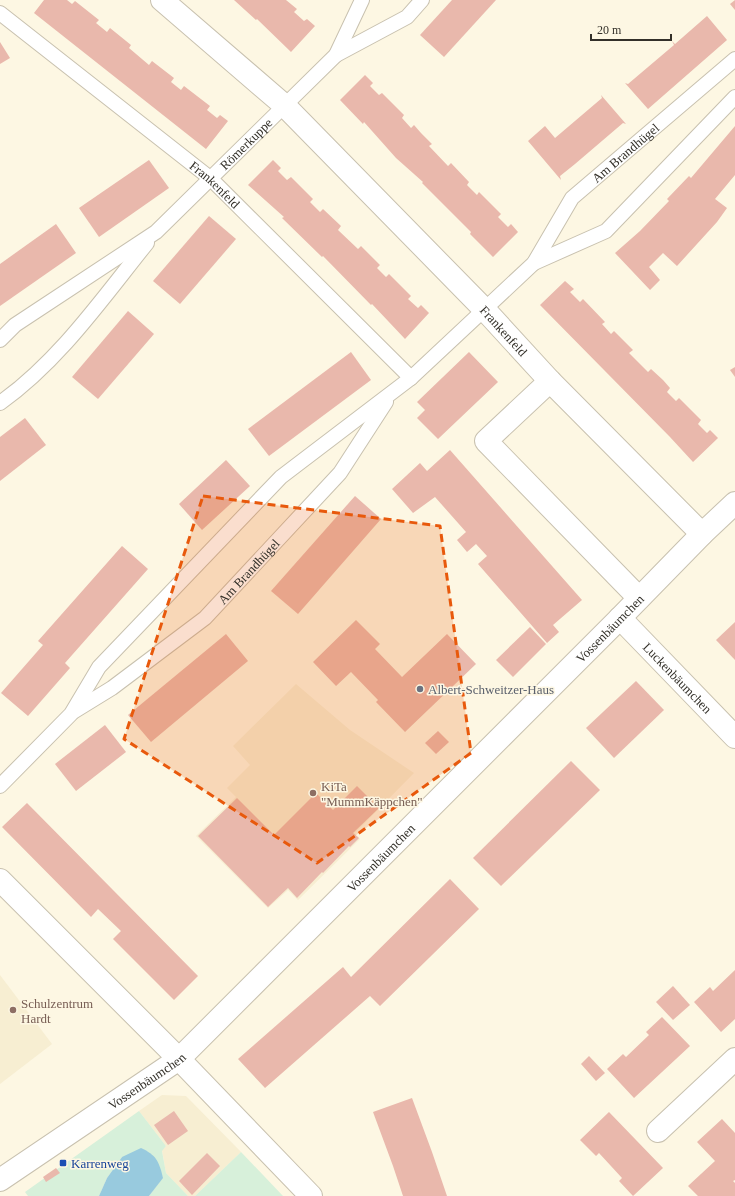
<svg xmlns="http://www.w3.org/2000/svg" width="735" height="1196" font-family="'Times New Roman',serif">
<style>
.built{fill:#f7eed2}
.green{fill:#d7f0da}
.water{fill:#98cade}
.building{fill:#e9b8ac}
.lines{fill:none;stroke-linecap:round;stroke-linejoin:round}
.lane-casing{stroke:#c8c1af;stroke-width:16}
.street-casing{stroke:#c8c1af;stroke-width:24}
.lane{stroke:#fff;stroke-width:14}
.street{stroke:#fff;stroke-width:22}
.marked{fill:#e8590c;fill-opacity:0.2;stroke:#e8590c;stroke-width:3;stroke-dasharray:8 5;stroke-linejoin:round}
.worship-dot{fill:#6b7280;stroke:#fdf7e3;stroke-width:1.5}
.education-dot{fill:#8d6e63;stroke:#fdf7e3;stroke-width:1.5}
.transit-dot{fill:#1a4fb4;stroke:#fdf7e3;stroke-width:1.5}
.labels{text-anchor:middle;stroke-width:3;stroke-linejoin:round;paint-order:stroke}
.street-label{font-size:13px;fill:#333029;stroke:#fdf7e3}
.worship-label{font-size:13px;fill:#5b616d;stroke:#fdf7e3;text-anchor:start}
.education-label{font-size:13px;fill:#785e54;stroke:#fdf7e3;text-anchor:start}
.transit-label{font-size:13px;fill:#164399;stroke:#fdf7e3;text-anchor:start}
</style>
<rect width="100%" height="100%" fill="#fdf7e3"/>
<g class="built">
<path d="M 296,684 L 350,730 L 414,773 L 355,833 L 360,839 L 298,900 L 288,890 L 268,908 L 196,836 L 236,797 L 227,788 L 250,765 L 233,746 Z"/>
<path d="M 0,975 L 52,1044 L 0,1084 Z"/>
<path d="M 162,1095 L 186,1096 L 241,1152 L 195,1196 L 188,1196 L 166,1173 L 162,1150 L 166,1146 L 139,1111 Z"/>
</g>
<g class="green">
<path d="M 139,1111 L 166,1146 L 162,1151 L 166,1173 L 188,1196 L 149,1196 L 163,1177 L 122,1157 L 107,1178 L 99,1196 L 28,1196 L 25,1192 Z"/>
<path d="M 241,1152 L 283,1196 L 195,1196 Z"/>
</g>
<path class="water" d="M 141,1148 C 156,1155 159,1161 163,1178 L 149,1196 L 99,1196 L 107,1178 L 122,1157 Z"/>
<g class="building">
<path d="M 44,0 L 67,0 L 72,4 L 75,1 L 99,20 L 96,23 L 107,32 L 110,28 L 131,45 L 129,48 L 149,65 L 152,61 L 174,78 L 171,82 L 181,90 L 184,86 L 210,106 L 207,110 L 217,118 L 220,115 L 228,121 L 206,149 L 34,13 Z"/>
<path d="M 234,0 L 286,0 L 297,9 L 294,12 L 304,21 L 307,19 L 315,26 L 291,52 L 257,19 L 256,20 Z"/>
<path d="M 452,0 L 496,0 L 444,57 L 420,35 Z"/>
<path d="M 735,0 L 735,10 L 730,4 Z"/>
<path d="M 707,16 L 727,40 L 648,109 L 625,83 L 628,84 L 674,45 L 672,41 L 675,44 Z"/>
<path d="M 0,42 L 10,58 L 0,64 Z"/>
<path d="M 365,75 L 373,83 L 370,86 L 379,95 L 382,93 L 404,115 L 402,118 L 411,128 L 414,125 L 421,133 L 432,144 L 429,146 L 448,166 L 451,163 L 469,182 L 467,185 L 477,195 L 479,192 L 501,214 L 498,217 L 508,227 L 511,224 L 518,232 L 493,257 L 470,234 L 471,232 L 422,183 L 423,182 L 396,158 L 364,122 L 363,124 L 340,100 Z"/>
<path d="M 601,95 L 626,124 L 623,123 L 575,164 L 560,176 L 561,180 L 528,141 L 545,126 L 555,138 L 602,98 Z"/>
<path d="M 735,126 L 735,175 L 715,199 L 727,208 L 717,222 L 677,266 L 663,253 L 649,267 L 660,280 L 650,290 L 615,253 L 640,231 L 669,201 L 667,199 L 689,176 L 691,178 Z"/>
<path d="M 149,160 L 169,188 L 99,237 L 79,208 Z"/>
<path d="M 273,160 L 281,168 L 278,171 L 287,180 L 291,177 L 313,199 L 310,202 L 320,212 L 323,209 L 341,226 L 338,230 L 358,249 L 361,246 L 380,265 L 377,268 L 386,277 L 389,274 L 411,296 L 408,299 L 418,308 L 421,305 L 429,313 L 405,339 L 372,304 L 371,305 L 323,256 L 322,257 L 282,218 L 284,217 L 248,185 Z"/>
<path d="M 209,216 L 236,239 L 180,304 L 153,281 Z"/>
<path d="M 56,224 L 76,253 L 0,306 L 0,264 Z"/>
<path d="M 565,281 L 574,289 L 570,292 L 580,302 L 583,299 L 605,322 L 602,324 L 611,334 L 614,331 L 633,350 L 629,353 L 648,372 L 651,369 L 663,380 L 670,388 L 667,392 L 676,401 L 679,398 L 701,420 L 698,424 L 707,433 L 710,430 L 718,438 L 693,462 L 670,437 L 540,305 Z"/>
<path d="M 128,311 L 154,334 L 98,399 L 72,377 Z"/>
<path d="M 351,352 L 371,380 L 269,456 L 248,429 Z"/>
<path d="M 469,352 L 498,382 L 438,439 L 417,418 L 425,410 L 417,402 Z"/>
<path d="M 735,367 L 735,377 L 730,370 Z"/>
<path d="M 25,418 L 46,445 L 0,481 L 0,437 Z"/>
<path d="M 450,450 L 582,600 L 553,625 L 559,632 L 547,643 L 478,564 L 487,556 L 476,544 L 467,552 L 457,540 L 466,532 L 435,497 L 413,513 L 392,489 L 420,463 L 427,471 Z"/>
<path d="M 226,460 L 250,486 L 202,530 L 179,504 Z"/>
<path d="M 355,496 L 381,519 L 298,614 L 271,591 Z"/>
<path d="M 122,546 L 148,569 L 65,663 L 70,668 L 28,716 L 1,693 L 43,645 L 38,641 Z"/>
<path d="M 356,620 L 380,644 L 375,649 L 402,677 L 447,634 L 476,664 L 405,732 L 376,702 L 378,700 L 351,672 L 336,686 L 313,662 Z"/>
<path d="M 735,622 L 735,660 L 716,640 Z"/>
<path d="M 530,627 L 546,644 L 513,677 L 496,660 Z"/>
<path d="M 226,634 L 248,661 L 151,742 L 128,715 Z"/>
<path d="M 636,681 L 664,710 L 614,758 L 586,728 Z"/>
<path d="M 105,725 L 126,752 L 76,791 L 55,764 Z"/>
<path d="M 438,731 L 449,742 L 436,754 L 425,743 Z"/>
<path d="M 571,761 L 600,790 L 501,886 L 473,858 Z"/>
<path d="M 357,786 L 379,808 L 353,833 L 359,838 L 350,847 L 349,846 L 323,873 L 322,872 L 297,898 L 288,888 L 268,907 L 198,836 L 237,798 L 274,835 L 316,793 L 333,810 Z"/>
<path d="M 27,803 L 198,976 L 174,1000 L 113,939 L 121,931 L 98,909 L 91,917 L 2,827 Z"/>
<path d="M 450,879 L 479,909 L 380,1006 L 370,996 L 265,1088 L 238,1059 L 343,967 L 351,977 Z"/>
<path d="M 735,970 L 735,1019 L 721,1032 L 694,1002 L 710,987 L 713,991 Z"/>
<path d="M 673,986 L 690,1005 L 673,1020 L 656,1002 Z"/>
<path d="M 662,1017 L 690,1046 L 634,1098 L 607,1069 L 623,1054 L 626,1057 L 649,1035 L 646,1032 Z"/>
<path d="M 589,1056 L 605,1073 L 596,1081 L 581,1064 Z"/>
<path d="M 412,1098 L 432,1152 L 447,1196 L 403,1196 L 393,1166 L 373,1112 Z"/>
<path d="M 174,1111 L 188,1131 L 168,1145 L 154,1125 Z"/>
<path d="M 609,1112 L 663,1168 L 633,1196 L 619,1181 L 622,1178 L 599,1153 L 596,1156 L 580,1140 Z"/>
<path d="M 722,1119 L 735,1133 L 735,1180 L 733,1181 L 735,1183 L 735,1196 L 698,1196 L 688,1186 L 715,1161 L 697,1142 Z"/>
<path d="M 207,1153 L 220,1166 L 192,1195 L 179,1181 Z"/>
<path d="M 56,1168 L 60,1173 L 46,1182 L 43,1177 Z"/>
</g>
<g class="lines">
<g class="lane-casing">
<g id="lane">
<path id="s1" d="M 0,13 L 210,178 L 411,378"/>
<path d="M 336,55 L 407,17 L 422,0"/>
<path d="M 534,263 L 606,231 L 735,97"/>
<path id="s2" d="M 0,340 L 15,325 L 156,232 L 336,55 L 362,0"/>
<path d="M 0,403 C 59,361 102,299 147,243"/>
<path id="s3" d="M 73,712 L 112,688 L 205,618 L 340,473 L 386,402"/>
<path id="s4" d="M 0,786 L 71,714 L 99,667 L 281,477 L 411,378 L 534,263 L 572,198 L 735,59"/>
</g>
</g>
<g class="street-casing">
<g id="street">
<path id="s5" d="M 162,0 L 284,105 L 484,309 L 550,381 L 702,534"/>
<path d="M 550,381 L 486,441 L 639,598"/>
<path id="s6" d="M 620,618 L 735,737"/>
<path d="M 0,880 L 179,1059 L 311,1196"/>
<path d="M 658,1131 L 735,1059"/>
<path id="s7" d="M 0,1180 L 179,1059 L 620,618 L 702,534 L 735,503"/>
</g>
</g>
<use href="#lane" class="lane"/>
<use href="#street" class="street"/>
</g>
<path class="marked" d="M 203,496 L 440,526 L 471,753 L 317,863 L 124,739 Z"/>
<circle class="worship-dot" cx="420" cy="689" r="4"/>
<g class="education-dot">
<circle cx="313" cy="793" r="4"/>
<circle cx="13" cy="1010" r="4"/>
</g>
<rect class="transit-dot" x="59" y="1159" width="8" height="8" rx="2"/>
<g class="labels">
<g class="street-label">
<text dy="5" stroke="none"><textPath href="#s2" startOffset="316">Römerkuppe</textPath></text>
<text dy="5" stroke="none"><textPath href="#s4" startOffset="896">Am Brandhügel</textPath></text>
<text dy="5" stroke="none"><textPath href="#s1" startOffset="275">Frankenfeld</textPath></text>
<text dy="5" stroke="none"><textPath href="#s5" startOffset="476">Frankenfeld</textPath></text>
<text dy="5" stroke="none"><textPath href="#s3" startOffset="226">Am Brandhügel</textPath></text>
<text dy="5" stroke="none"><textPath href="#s7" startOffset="825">Vossenbäumchen</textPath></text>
<text dy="5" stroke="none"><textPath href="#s6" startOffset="83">Luckenbäumchen</textPath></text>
<text dy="5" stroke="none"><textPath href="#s7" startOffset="501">Vossenbäumchen</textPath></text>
<text dy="5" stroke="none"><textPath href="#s7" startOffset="177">Vossenbäumchen</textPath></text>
</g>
<g class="worship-label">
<text x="428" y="694">Albert-Schweitzer-Haus</text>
</g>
<g class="education-label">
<text x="321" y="791">KiTa<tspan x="321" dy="15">"MummKäppchen"</tspan></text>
<text x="21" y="1008">Schulzentrum<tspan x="21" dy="15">Hardt</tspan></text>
</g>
<g class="transit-label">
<text x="71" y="1168">Karrenweg</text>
</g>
</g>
<path d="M591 34v6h80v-6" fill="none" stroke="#333029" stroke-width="2"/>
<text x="597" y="34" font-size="12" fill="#333029" stroke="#fdf7e3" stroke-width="3" paint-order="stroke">20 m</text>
</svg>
